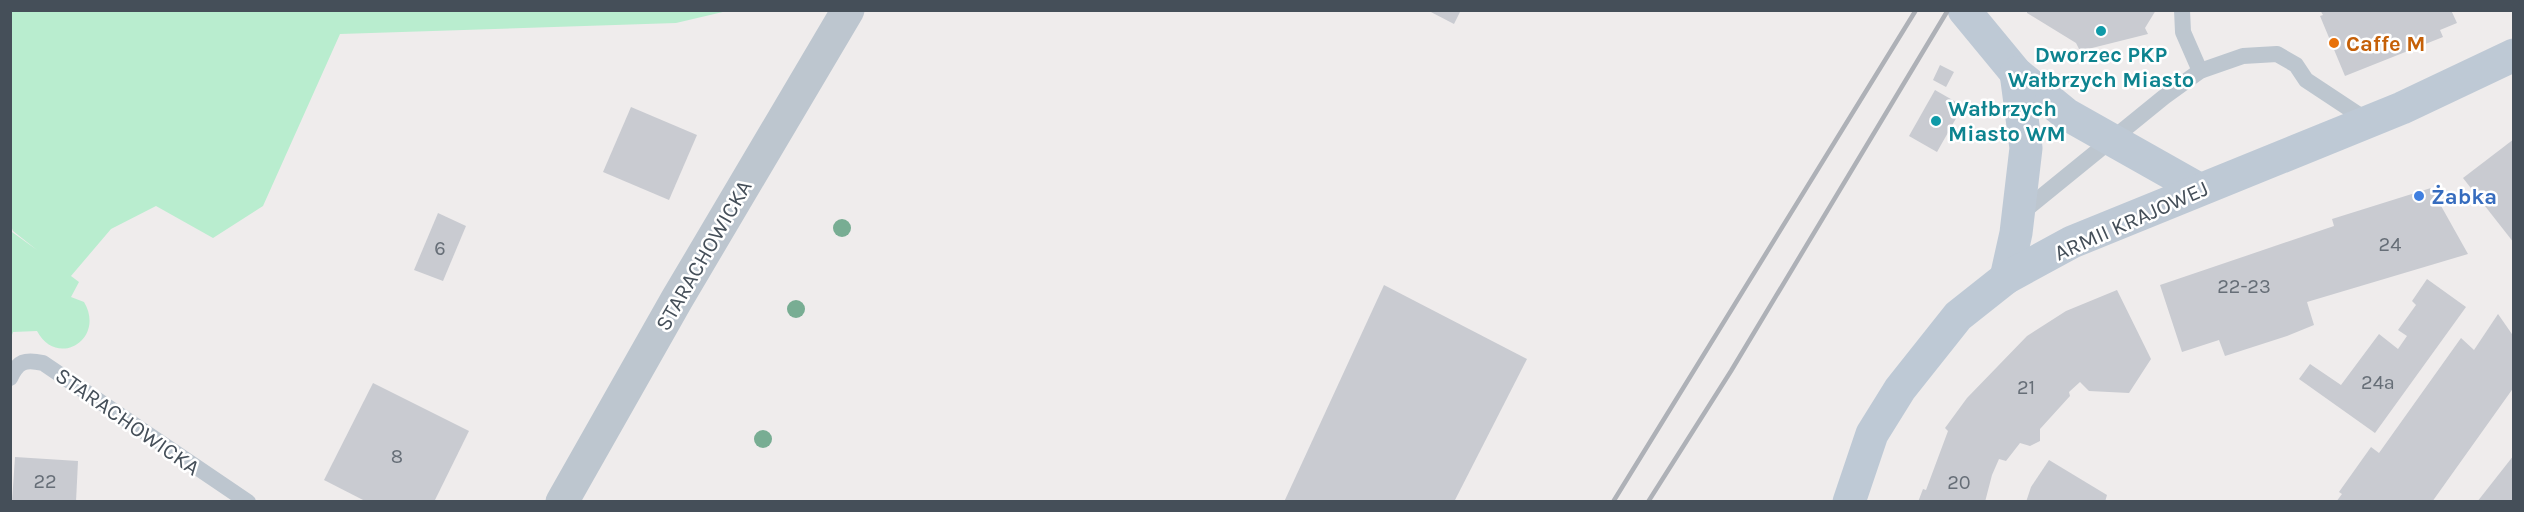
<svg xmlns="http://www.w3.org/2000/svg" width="2524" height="512" font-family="Karla,sans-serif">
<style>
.green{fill:#b9edcf}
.building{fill:#c9cbd1}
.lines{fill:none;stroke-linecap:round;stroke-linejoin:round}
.lane{stroke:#bdc6cf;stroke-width:16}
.street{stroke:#bdc6cf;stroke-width:33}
.secondary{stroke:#bec9d5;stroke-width:33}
.rail{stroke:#aeb1b7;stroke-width:4.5}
.tree{fill:#78ad93}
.culture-dot{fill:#0f9aa8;stroke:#fff;stroke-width:2}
.food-dot{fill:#e8710a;stroke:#fff;stroke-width:2}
.shop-dot{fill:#3f7fe0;stroke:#fff;stroke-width:2}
.labels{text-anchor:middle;stroke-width:5;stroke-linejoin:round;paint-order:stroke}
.number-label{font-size:20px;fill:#666e77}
.food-label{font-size:22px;font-weight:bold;fill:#c56008;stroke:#fff;text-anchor:start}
.culture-label{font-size:22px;font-weight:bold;fill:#0d838f;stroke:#fff}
.shop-label{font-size:22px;font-weight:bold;fill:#366cbe;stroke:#fff;text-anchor:start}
.street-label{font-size:22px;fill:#454f59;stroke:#fff}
</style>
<rect width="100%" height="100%" fill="#efecec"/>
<path class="green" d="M 11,10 L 727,10 L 727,11 L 676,23 L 340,34 L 263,206 L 213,238 L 156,206 L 111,229 L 71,276 L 79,282 L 71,297 L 84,302 C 106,339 57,369 37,331 L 13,332 L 11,338 L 11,228 L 12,232 L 37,250 L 13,231 L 11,226 Z"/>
<g class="building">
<path d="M 1427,10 L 1461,10 L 1454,24 Z"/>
<path d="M 2027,10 L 2156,10 L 2145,28 L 2148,34 L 2080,51 L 2076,43 L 2027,13 Z"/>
<path d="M 2320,10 L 2451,10 L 2457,23 L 2440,30 L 2443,37 L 2345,76 L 2320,16 L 2323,15 Z"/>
<path d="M 1940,65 L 1954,72 L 1946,87 L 1933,80 Z"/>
<path d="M 1935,90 L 1963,106 L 1937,152 L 1909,136 Z"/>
<path d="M 631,107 L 697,135 L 669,200 L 603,172 Z"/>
<path d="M 2514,139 L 2514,243 L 2463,178 Z"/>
<path d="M 2431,188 L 2468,254 L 2307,302 L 2314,325 L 2287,336 L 2225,356 L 2219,340 L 2182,352 L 2160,285 L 2334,226 L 2332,219 Z"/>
<path d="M 438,213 L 466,226 L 443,281 L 414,270 Z"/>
<path d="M 2427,279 L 2466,307 L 2375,433 L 2299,379 L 2310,364 L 2341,385 L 2379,334 L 2398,349 L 2407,336 L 2398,330 L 2416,305 L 2412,301 Z"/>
<path d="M 1384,285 L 1527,359 L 1454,502 L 1284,502 Z"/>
<path d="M 2117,290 L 2151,359 L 2129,393 L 2089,391 L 2080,382 L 2069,392 L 2070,396 L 2040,429 L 2040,441 L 2030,446 L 2020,443 L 2006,461 L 1999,459 L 1992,475 L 1985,502 L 1918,502 L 1923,489 L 1926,490 L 1948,431 L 1945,428 L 1967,398 L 2027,336 L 2066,311 Z"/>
<path d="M 2498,314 L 2514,337 L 2514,387 L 2432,502 L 2336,502 L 2342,494 L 2339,492 L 2371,447 L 2379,453 L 2461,338 L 2474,350 Z"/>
<path d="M 373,383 L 469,431 L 434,502 L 367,502 L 324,480 Z"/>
<path d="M 2514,455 L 2514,502 L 2477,502 Z"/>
<path d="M 15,457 L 78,461 L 76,502 L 12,502 Z"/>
<path d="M 2049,460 L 2107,495 L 2105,502 L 2026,502 L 2031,487 Z"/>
</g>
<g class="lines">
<g class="lane">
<path d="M 2182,10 L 2183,32 L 2200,71"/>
<path d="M 2019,215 L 2164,97 L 2200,71 L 2243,56 L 2277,54 L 2296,65 L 2306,80 L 2368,121"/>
<path d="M 10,378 C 18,361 25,359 43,363 L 248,502"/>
</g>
<path class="street" d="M 562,502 L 677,299 L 848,10"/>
<g class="secondary">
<path d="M 1964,10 L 2016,73 L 2066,114 L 2199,189"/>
<path d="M 2006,278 L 2016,233 L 2026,148 L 2016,73"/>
<path d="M 1849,502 L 1872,434 L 1900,389 L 1958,316 L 2006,278 L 2072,242 L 2402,108 L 2514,55"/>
</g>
<g class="rail">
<path d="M 1613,502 L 1916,10"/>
<path d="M 1648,502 L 1731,371 L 1948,10"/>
</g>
</g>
<g class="tree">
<circle cx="842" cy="228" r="9"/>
<circle cx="796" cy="309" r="9"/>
<circle cx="763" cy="439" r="9"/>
</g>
<g class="culture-dot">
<circle cx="2101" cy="31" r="6"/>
<circle cx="1936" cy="121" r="6"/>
</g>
<circle class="food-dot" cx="2334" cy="43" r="6"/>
<circle class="shop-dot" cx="2419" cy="196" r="6"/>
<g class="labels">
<g class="number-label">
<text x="2390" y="251">24</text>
<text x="440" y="255">6</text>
<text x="2244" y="293">22-23</text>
<text x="2378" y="389">24a</text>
<text x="2026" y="394">21</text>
<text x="397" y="463">8</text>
<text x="45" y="488">22</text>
<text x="1959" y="489">20</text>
</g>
<g class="food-label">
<text x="2346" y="51">Caffe M</text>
</g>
<g class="culture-label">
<text x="2101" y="62">Dworzec PKP<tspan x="2101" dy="25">Wałbrzych Miasto</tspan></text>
<text x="1948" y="116" text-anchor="start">Wałbrzych<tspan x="1948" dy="25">Miasto WM</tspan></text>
</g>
<g class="shop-label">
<text x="2431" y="204">Żabka</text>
</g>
<g class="street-label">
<text transform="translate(2131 220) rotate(-24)" y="8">ARMII KRAJOWEJ</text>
<text transform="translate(703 255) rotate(-60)" y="8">STARACHOWICKA</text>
<text transform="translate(128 421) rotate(35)" y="8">STARACHOWICKA</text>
</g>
</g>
<rect width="2524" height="512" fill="none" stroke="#454f59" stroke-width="24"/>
</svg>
